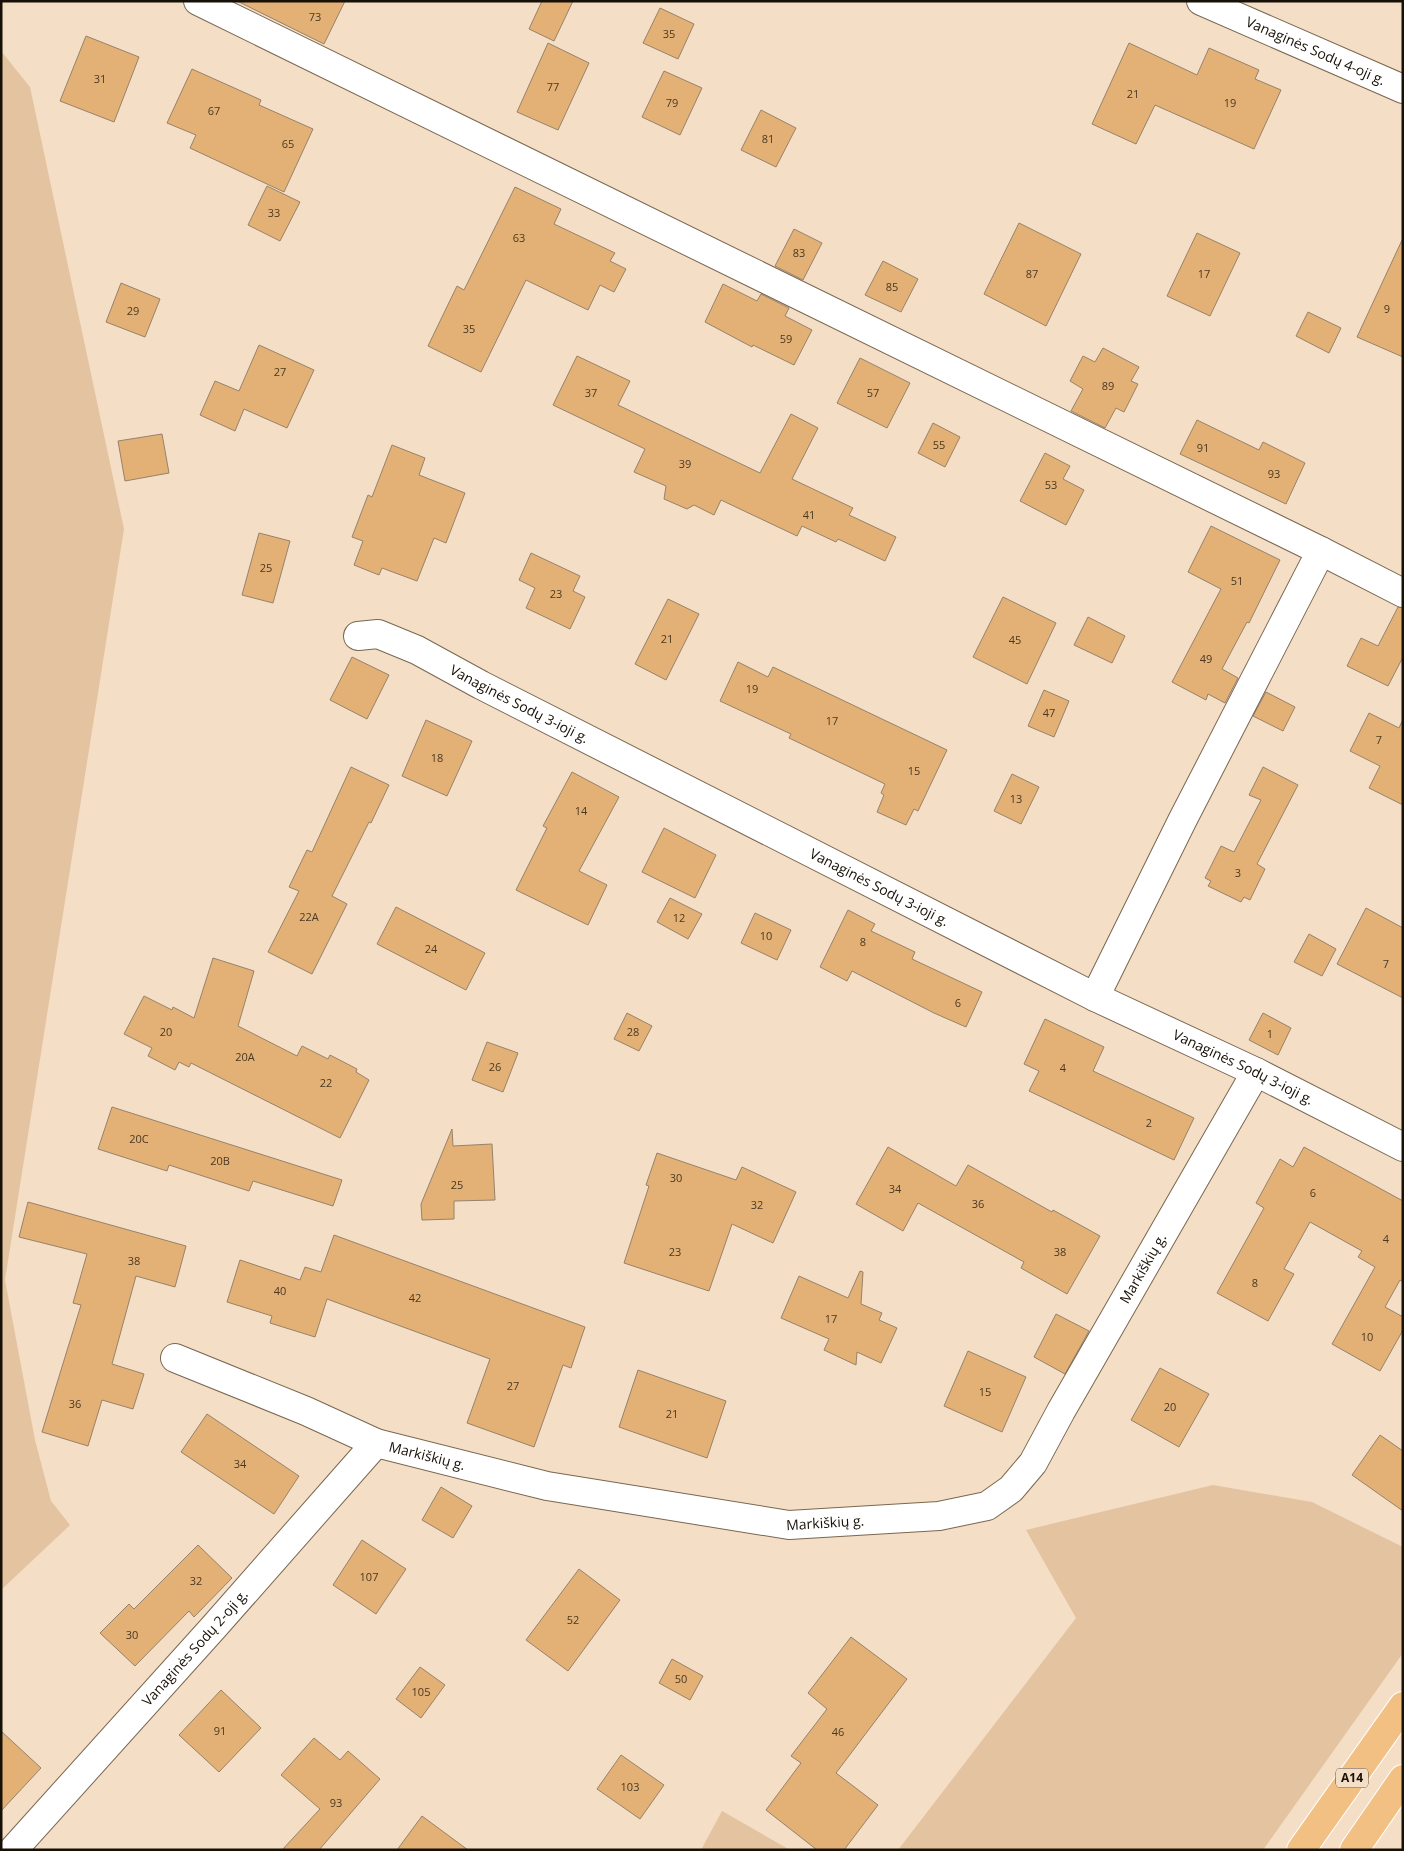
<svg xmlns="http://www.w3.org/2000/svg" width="1404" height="1851" font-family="'Open Sans',sans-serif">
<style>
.green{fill:#e4c4a0}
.building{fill:#e3b175;stroke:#96826b}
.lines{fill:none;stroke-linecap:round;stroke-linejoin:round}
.street-casing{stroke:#7a6750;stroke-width:30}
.highway-casing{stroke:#fff;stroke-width:30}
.street{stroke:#fff;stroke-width:28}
.highway{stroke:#f3c084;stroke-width:28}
.labels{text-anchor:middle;stroke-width:5;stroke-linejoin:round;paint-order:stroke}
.number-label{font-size:11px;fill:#4a3822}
.shield{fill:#f4dec5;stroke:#594e40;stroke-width:1}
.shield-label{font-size:12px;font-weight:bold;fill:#171007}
.street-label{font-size:14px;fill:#171007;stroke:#f4dec5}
</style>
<rect width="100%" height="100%" fill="#f4dec5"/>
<g class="green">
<path d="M 1,51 L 30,87 L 124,529 L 5,1280 L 35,1440 L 51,1501 L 70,1525 L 1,1590 Z"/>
<path d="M 1213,1485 L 1312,1502 L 1403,1547 L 1403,1653 L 1263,1850 L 898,1850 L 1076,1618 L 1026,1530 Z"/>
<path d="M 722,1811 L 790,1850 L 701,1850 Z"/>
</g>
<g class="building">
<path d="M 237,1 L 345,1 L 324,44 Z"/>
<path d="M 542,1 L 573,1 L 554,41 L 529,29 Z"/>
<path d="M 660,8 L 694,24 L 678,59 L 643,43 Z"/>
<path d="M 86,36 L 139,57 L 114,122 L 60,101 Z"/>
<path d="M 548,43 L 589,63 L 558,130 L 517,112 Z"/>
<path d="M 1129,43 L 1197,75 L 1209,48 L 1259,70 L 1255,79 L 1281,90 L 1254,149 L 1155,105 L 1136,144 L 1092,124 Z"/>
<path d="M 192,69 L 261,100 L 259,105 L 313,129 L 284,192 L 190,148 L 196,135 L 167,123 Z"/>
<path d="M 664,71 L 702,88 L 680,135 L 642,117 Z"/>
<path d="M 761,110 L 796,128 L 776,167 L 741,150 Z"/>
<path d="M 267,186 L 300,202 L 280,241 L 248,225 Z"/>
<path d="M 515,187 L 561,209 L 554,224 L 615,253 L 610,261 L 626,269 L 614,292 L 600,285 L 588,310 L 526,280 L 481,372 L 428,346 L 457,286 L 464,290 Z"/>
<path d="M 1019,223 L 1081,254 L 1046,326 L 984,294 Z"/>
<path d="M 794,229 L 822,243 L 803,280 L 775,266 Z"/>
<path d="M 1197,233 L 1240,253 L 1210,316 L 1167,296 Z"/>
<path d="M 1403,238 L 1403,357 L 1357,337 Z"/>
<path d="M 883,261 L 918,279 L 901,312 L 865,295 Z"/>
<path d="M 121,283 L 160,299 L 145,337 L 106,322 Z"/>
<path d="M 723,284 L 757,301 L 761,294 L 789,308 L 785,316 L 812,330 L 794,365 L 753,345 L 752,347 L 705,322 Z"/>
<path d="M 1308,312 L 1341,328 L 1329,353 L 1296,336 Z"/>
<path d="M 259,345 L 314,370 L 287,428 L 244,409 L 235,431 L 200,415 L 215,381 L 239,391 Z"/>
<path d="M 1103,348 L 1139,367 L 1131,381 L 1138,384 L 1124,412 L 1116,408 L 1105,428 L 1071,411 L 1083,389 L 1070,381 L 1083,356 L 1095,362 Z"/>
<path d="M 577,356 L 630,381 L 618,405 L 760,473 L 791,414 L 818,428 L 792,479 L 853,508 L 849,515 L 896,537 L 885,561 L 838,539 L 836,542 L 802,526 L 797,536 L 721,500 L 714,515 L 694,505 L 687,509 L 664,499 L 666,486 L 634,472 L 645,449 L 553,405 Z"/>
<path d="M 860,358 L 910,383 L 887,428 L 837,403 Z"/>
<path d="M 1197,420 L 1259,450 L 1263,442 L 1305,463 L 1286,504 L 1180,454 Z"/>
<path d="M 933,423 L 960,437 L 945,467 L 918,453 Z"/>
<path d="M 162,434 L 169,473 L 125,481 L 118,441 Z"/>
<path d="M 392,445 L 425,458 L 419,475 L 465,493 L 446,543 L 434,538 L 417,581 L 382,568 L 379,575 L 354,565 L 363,541 L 352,537 L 368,495 L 372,497 Z"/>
<path d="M 1045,453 L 1070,466 L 1063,479 L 1084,490 L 1066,525 L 1020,501 Z"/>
<path d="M 1211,526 L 1280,560 L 1249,623 L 1247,622 L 1222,669 L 1238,678 L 1225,703 L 1208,694 L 1206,700 L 1172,682 L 1221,589 L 1188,572 Z"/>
<path d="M 259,533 L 290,541 L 273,603 L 242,595 Z"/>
<path d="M 531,553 L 580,576 L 573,591 L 585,597 L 570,629 L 526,608 L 535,588 L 519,580 Z"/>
<path d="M 1003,597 L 1056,623 L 1027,684 L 973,657 Z"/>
<path d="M 668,599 L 699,614 L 666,680 L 635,664 Z"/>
<path d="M 1398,607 L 1403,608 L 1403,657 L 1388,686 L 1347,666 L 1361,638 L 1378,646 Z"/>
<path d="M 1088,617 L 1125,636 L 1112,663 L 1074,645 Z"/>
<path d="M 352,657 L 389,675 L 367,719 L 330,700 Z"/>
<path d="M 738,662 L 768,677 L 773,667 L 947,750 L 918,811 L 914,809 L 906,825 L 877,812 L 884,795 L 881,793 L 885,784 L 789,738 L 791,734 L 720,701 Z"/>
<path d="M 1044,690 L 1069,701 L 1054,737 L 1028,726 Z"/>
<path d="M 1266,692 L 1295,707 L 1283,731 L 1253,716 Z"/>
<path d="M 1369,713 L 1399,728 L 1403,719 L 1403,805 L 1369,788 L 1380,766 L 1350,751 Z"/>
<path d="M 426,720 L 472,741 L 447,796 L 402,776 Z"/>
<path d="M 351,767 L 389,785 L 371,823 L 369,822 L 332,896 L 347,904 L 312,974 L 268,952 L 299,891 L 289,887 L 307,850 L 312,852 Z"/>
<path d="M 1263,767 L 1298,785 L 1257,864 L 1265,869 L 1250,900 L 1244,897 L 1241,902 L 1208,886 L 1211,881 L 1205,878 L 1221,846 L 1234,852 L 1261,800 L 1249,795 Z"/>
<path d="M 572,772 L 619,797 L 579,871 L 607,885 L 588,925 L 516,890 L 547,828 L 543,826 Z"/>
<path d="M 1012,774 L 1039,787 L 1021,824 L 994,811 Z"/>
<path d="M 664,828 L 716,855 L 695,898 L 642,872 Z"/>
<path d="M 670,898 L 702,914 L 688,939 L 657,922 Z"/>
<path d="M 396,907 L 485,953 L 466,990 L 377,944 Z"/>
<path d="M 1366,908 L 1403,928 L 1403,998 L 1337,964 Z"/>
<path d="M 848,910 L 875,924 L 871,931 L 915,952 L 912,959 L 982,992 L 966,1027 L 934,1013 L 852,971 L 847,981 L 820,967 Z"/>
<path d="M 755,913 L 791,930 L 777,960 L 741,943 Z"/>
<path d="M 1309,934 L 1336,949 L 1322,976 L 1294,962 Z"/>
<path d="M 213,958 L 254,971 L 238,1026 L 297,1056 L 302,1046 L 328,1059 L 330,1055 L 357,1069 L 356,1072 L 369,1080 L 340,1138 L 191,1063 L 189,1067 L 179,1062 L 175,1070 L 148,1056 L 152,1048 L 124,1034 L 144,996 L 172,1010 L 173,1007 L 194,1018 Z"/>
<path d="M 627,1013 L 652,1026 L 639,1051 L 614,1039 Z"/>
<path d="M 1263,1013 L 1291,1028 L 1278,1055 L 1249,1040 Z"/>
<path d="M 1045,1019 L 1104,1047 L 1093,1071 L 1194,1118 L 1174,1160 L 1029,1091 L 1039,1071 L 1024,1064 Z"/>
<path d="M 487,1042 L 518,1053 L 503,1092 L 472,1080 Z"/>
<path d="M 112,1107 L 342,1180 L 333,1206 L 253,1181 L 249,1191 L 169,1165 L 167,1171 L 98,1149 Z"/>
<path d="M 452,1129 L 453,1146 L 492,1144 L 495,1200 L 454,1201 L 454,1219 L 422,1220 L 421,1204 Z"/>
<path d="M 888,1147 L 956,1186 L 968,1165 L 1052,1212 L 1053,1210 L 1100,1236 L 1067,1294 L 1021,1268 L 1024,1262 L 918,1203 L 903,1231 L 856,1204 Z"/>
<path d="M 1304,1147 L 1403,1201 L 1403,1282 L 1400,1280 L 1385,1307 L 1403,1317 L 1403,1330 L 1380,1371 L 1332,1344 L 1375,1267 L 1358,1257 L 1362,1251 L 1310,1222 L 1284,1269 L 1294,1274 L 1268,1321 L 1217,1293 L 1264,1208 L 1256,1203 L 1280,1159 L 1293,1167 Z"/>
<path d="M 657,1153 L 736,1180 L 742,1167 L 796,1192 L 773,1243 L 732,1224 L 709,1291 L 624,1263 L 649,1186 L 646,1185 Z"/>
<path d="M 28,1202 L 186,1246 L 175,1287 L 136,1276 L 112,1364 L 144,1374 L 133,1409 L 102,1400 L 88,1446 L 42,1432 L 81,1305 L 73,1303 L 87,1254 L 19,1237 Z"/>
<path d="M 334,1235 L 585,1327 L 571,1368 L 563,1365 L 534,1447 L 467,1423 L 490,1359 L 327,1299 L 315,1337 L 270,1323 L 272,1316 L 227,1302 L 240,1260 L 300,1280 L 305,1267 L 321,1272 Z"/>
<path d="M 860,1271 L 863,1272 L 861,1304 L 882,1313 L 879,1320 L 897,1328 L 881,1363 L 857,1352 L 856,1365 L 824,1350 L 829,1339 L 781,1318 L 799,1276 L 848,1298 Z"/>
<path d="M 1056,1314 L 1089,1331 L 1065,1374 L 1034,1357 Z"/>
<path d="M 968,1351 L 1026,1377 L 1002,1432 L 944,1406 Z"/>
<path d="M 1160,1368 L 1209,1394 L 1179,1447 L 1131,1420 Z"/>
<path d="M 638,1370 L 726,1401 L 707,1458 L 619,1427 Z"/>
<path d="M 207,1414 L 299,1476 L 274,1514 L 181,1452 Z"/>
<path d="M 1380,1435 L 1403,1451 L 1403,1511 L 1352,1475 Z"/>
<path d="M 441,1487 L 472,1506 L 453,1538 L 422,1520 Z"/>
<path d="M 362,1540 L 406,1569 L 376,1614 L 333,1585 Z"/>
<path d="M 198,1545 L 232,1578 L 194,1617 L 189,1611 L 135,1666 L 100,1633 L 129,1604 L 134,1609 Z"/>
<path d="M 579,1569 L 620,1600 L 568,1671 L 526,1640 Z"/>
<path d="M 851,1637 L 907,1679 L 836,1773 L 878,1805 L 844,1850 L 817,1850 L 766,1810 L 801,1763 L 791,1756 L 827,1709 L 808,1693 Z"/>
<path d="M 672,1659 L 703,1676 L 690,1700 L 659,1683 Z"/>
<path d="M 420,1667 L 445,1685 L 421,1718 L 396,1699 Z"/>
<path d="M 221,1690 L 261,1728 L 219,1772 L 179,1735 Z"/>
<path d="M 1,1731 L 41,1768 L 1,1811 Z"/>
<path d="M 314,1738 L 340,1760 L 348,1751 L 380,1779 L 319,1850 L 282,1850 L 320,1809 L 281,1775 Z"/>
<path d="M 621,1755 L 664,1785 L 640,1819 L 597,1789 Z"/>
<path d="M 422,1816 L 468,1850 L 397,1850 Z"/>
</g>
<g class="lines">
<g class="street-casing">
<g id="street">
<path d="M 198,1 L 1321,551 L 1403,593"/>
<path id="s1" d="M 1201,1 L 1403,89"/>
<path id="s2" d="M 358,636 L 378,634 L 417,650 L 481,685 L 1095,997 L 1256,1072 L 1403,1147"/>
<path d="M 1095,997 L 1182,821 L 1321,551"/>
<path id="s3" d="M 175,1358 L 306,1411 L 376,1443 L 547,1486 L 789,1525 L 939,1516 L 987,1506 L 1011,1489 L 1033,1463 L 1061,1411 L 1256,1072"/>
<path id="s4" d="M 13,1850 L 213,1628 L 376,1443"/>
</g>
</g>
<g class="highway-casing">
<g id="highway">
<path d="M 1301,1850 L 1403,1706"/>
<path d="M 1354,1850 L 1403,1779"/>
</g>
</g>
<use href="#street" class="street"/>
<use href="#highway" class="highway"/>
</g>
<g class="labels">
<g class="number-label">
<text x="315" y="21">73</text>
<text x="669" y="38">35</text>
<text x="100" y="83">31</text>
<text x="553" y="91">77</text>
<text x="1133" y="98">21</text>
<text x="672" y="107">79</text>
<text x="1230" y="107">19</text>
<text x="214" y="115">67</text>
<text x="768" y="143">81</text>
<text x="288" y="148">65</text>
<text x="274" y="217">33</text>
<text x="519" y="242">63</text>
<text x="799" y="257">83</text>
<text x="1032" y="278">87</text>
<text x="1204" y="278">17</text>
<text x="892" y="291">85</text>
<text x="1387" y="313">9</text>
<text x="133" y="315">29</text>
<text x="469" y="333">35</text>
<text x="786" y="343">59</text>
<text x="280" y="376">27</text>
<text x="1108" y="390">89</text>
<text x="591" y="397">37</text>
<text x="873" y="397">57</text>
<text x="939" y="449">55</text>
<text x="1203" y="452">91</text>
<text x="685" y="468">39</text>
<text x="1274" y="478">93</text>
<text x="1051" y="489">53</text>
<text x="809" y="519">41</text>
<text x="266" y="572">25</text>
<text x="1237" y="585">51</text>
<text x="556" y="598">23</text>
<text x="667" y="643">21</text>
<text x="1015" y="644">45</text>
<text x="1206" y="663">49</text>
<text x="752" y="693">19</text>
<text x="1049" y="717">47</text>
<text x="832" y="725">17</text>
<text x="1379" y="744">7</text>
<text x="437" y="762">18</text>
<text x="914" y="775">15</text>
<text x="1016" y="803">13</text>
<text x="581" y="815">14</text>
<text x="1238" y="877">3</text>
<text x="309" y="921">22A</text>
<text x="679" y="922">12</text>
<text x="766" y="940">10</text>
<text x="863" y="946">8</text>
<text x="431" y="953">24</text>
<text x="1386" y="968">7</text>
<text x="958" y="1007">6</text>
<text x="166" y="1036">20</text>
<text x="633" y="1036">28</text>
<text x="1270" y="1038">1</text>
<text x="245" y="1061">20A</text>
<text x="495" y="1071">26</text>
<text x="1063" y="1072">4</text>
<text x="326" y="1087">22</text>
<text x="1149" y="1127">2</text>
<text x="139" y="1143">20C</text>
<text x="220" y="1165">20B</text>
<text x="676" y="1182">30</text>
<text x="457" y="1189">25</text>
<text x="895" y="1193">34</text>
<text x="1313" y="1197">6</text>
<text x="978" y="1208">36</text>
<text x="757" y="1209">32</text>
<text x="1386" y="1243">4</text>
<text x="675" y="1256">23</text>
<text x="1060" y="1256">38</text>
<text x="134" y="1265">38</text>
<text x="1255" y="1287">8</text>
<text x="280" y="1295">40</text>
<text x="415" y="1302">42</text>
<text x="831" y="1323">17</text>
<text x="1367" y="1341">10</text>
<text x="513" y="1390">27</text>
<text x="985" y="1396">15</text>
<text x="75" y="1408">36</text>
<text x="1170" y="1411">20</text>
<text x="672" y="1418">21</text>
<text x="240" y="1468">34</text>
<text x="369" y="1581">107</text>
<text x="196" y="1585">32</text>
<text x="573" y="1624">52</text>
<text x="132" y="1639">30</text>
<text x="681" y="1683">50</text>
<text x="421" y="1696">105</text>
<text x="220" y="1735">91</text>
<text x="838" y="1736">46</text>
<text x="630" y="1791">103</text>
<text x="336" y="1807">93</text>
</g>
<rect class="shield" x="1336" y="1768.5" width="32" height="19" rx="4"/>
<g class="shield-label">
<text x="1352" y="1782">A14</text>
</g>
<g class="street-label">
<text dy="5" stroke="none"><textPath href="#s1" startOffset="125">Vanaginės Sodų 4-oji g.</textPath></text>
<text dy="5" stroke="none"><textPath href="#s2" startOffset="178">Vanaginės Sodų 3-ioji g.</textPath></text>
<text dy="5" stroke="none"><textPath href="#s2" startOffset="582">Vanaginės Sodų 3-ioji g.</textPath></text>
<text dy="5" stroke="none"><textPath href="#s2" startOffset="988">Vanaginės Sodų 3-ioji g.</textPath></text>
<text dy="5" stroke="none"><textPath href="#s3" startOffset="1126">Markiškių g.</textPath></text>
<text dy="5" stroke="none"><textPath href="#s3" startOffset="271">Markiškių g.</textPath></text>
<text dy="5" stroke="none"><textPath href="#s3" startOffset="676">Markiškių g.</textPath></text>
<text dy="5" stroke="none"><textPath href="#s4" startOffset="272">Vanaginės Sodų 2-oji g.</textPath></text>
</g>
</g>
<rect width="1404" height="1851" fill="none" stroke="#171007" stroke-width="5"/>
</svg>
